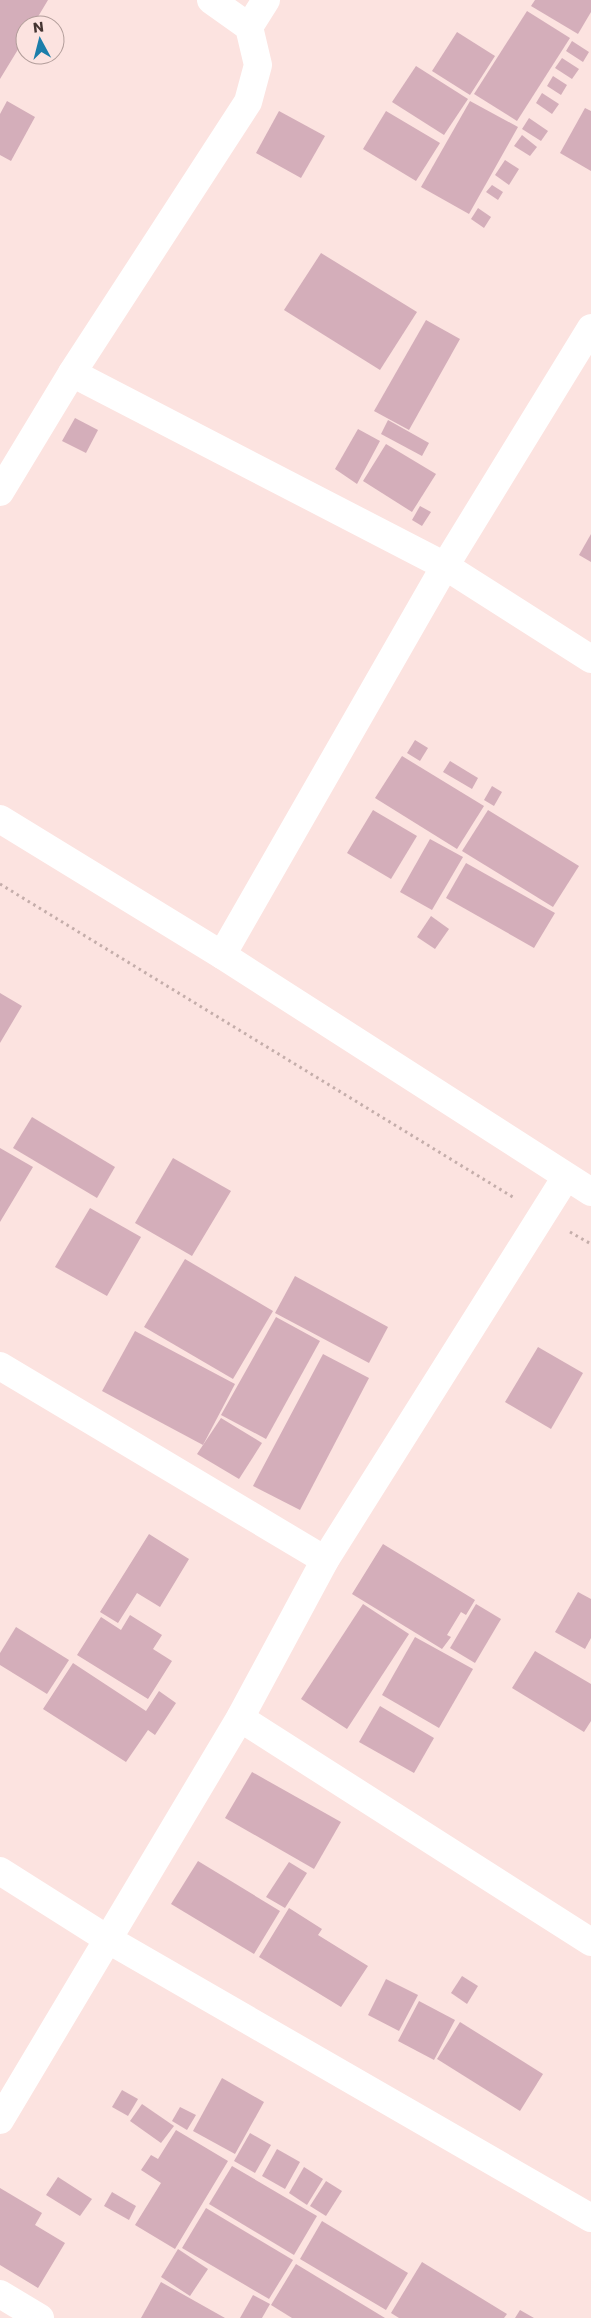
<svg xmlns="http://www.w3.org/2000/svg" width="591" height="2318" font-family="Poppins,sans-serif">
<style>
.building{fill:#d4aeba}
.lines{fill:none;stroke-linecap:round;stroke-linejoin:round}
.path{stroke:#c4adaa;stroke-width:3;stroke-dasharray:2.5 4;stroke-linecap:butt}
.minor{stroke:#fff;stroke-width:28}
</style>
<rect width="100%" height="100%" fill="#fce3e0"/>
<g class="building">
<path d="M 0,0 L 48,0 L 33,25 L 25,25 L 25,38 L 0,79 Z"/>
<path d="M 535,0 L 591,0 L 591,12 L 578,34 L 531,6 Z"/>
<path d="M 527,11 L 570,38 L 517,121 L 474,94 Z"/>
<path d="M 457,32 L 495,56 L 470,95 L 432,71 Z"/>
<path d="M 572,41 L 589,52 L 583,62 L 566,51 Z"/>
<path d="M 562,58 L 579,69 L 572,79 L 555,68 Z"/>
<path d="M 416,66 L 468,99 L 444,135 L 392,102 Z"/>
<path d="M 553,76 L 567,85 L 561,95 L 547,86 Z"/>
<path d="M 542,93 L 559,104 L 552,114 L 536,103 Z"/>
<path d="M 7,101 L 35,117 L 11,161 L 0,155 L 0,114 Z"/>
<path d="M 470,101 L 518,127 L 469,214 L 421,187 Z"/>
<path d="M 585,108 L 591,111 L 591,171 L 560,153 Z"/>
<path d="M 279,111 L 325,136 L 301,178 L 256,153 Z"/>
<path d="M 386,111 L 440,143 L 416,181 L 363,149 Z"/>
<path d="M 529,118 L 548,131 L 541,141 L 522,129 Z"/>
<path d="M 522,135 L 537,147 L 530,156 L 514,146 Z"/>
<path d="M 505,160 L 519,169 L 509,185 L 495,175 Z"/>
<path d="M 492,185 L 503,192 L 498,200 L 486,192 Z"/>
<path d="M 478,208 L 491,217 L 484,228 L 471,219 Z"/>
<path d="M 321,253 L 417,312 L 380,370 L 284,310 Z"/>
<path d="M 426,320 L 460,339 L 409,430 L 374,411 Z"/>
<path d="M 75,418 L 98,430 L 86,453 L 62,441 Z"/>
<path d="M 388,420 L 429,443 L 422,456 L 381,434 Z"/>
<path d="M 358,429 L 380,441 L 357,484 L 335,469 Z"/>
<path d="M 386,444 L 436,474 L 412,512 L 363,481 Z"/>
<path d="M 420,506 L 431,512 L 422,526 L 412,520 Z"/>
<path d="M 591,534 L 591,562 L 579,555 Z"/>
<path d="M 415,740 L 428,748 L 420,761 L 407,753 Z"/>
<path d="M 402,756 L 484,806 L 457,849 L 375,798 Z"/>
<path d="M 450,761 L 478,778 L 472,789 L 443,772 Z"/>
<path d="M 492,786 L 502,792 L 494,806 L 484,800 Z"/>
<path d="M 373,810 L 417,836 L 391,879 L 347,853 Z"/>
<path d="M 488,810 L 579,866 L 553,907 L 462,851 Z"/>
<path d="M 430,839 L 463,857 L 432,910 L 400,892 Z"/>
<path d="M 466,863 L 555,913 L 534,948 L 446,898 Z"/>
<path d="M 431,916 L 449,929 L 435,949 L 417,937 Z"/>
<path d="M 0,993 L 22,1006 L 0,1043 Z"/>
<path d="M 32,1117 L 115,1167 L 97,1198 L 13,1148 Z"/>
<path d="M 0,1148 L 33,1167 L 0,1222 Z"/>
<path d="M 173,1158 L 231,1191 L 192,1256 L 135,1223 Z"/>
<path d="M 90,1208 L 141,1237 L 107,1296 L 55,1267 Z"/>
<path d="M 185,1259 L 273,1311 L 233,1379 L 144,1327 Z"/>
<path d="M 295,1276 L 388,1327 L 369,1363 L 275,1313 Z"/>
<path d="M 276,1317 L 320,1341 L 266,1439 L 221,1415 Z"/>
<path d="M 135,1331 L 235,1384 L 203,1445 L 102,1391 Z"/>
<path d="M 538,1347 L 583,1373 L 551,1429 L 505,1402 Z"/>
<path d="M 323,1354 L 369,1378 L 300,1510 L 253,1486 Z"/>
<path d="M 221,1418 L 262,1443 L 239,1479 L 197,1454 Z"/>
<path d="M 149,1534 L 189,1559 L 160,1607 L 137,1593 L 118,1623 L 100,1612 Z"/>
<path d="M 383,1544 L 475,1600 L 466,1615 L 461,1612 L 447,1635 L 451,1637 L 442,1649 L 352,1594 Z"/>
<path d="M 578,1592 L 591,1599 L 591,1638 L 585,1649 L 555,1632 Z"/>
<path d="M 363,1604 L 409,1634 L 347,1729 L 301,1699 Z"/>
<path d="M 476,1604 L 501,1619 L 475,1663 L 450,1648 Z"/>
<path d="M 130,1615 L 162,1635 L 153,1649 L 172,1661 L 148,1699 L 77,1655 L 101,1617 L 121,1630 Z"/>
<path d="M 16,1627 L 69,1660 L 47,1694 L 0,1665 L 0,1653 Z"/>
<path d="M 415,1637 L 473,1669 L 439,1728 L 382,1695 Z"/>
<path d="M 535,1651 L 591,1684 L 591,1721 L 584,1732 L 512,1688 Z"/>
<path d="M 73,1663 L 146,1711 L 159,1691 L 176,1703 L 155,1735 L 148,1730 L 126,1762 L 43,1709 Z"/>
<path d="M 380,1706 L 434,1738 L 414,1773 L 359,1742 Z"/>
<path d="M 252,1772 L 341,1822 L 314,1869 L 225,1818 Z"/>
<path d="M 198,1861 L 280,1911 L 254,1954 L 171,1904 Z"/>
<path d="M 289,1862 L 307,1873 L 285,1908 L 266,1897 Z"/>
<path d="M 289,1908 L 322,1929 L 318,1935 L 368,1966 L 341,2007 L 259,1957 Z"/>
<path d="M 462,1976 L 478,1986 L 467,2004 L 451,1993 Z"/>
<path d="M 386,1979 L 418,1995 L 399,2031 L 368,2015 Z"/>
<path d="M 419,2001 L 455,2020 L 434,2060 L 398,2041 Z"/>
<path d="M 460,2022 L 543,2074 L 520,2111 L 437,2059 Z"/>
<path d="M 222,2078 L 264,2102 L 235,2154 L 193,2131 Z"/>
<path d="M 122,2090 L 138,2099 L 128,2116 L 112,2107 Z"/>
<path d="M 142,2104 L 174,2126 L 161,2143 L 130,2121 Z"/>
<path d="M 180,2107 L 196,2115 L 187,2130 L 172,2121 Z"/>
<path d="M 176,2130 L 228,2161 L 175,2249 L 135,2225 L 161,2183 L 141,2170 L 151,2155 L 158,2159 Z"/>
<path d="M 250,2133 L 271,2145 L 255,2173 L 234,2161 Z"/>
<path d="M 277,2149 L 300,2162 L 285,2189 L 262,2176 Z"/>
<path d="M 232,2166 L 317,2216 L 294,2255 L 209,2204 Z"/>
<path d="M 304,2167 L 323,2179 L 307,2205 L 289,2193 Z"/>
<path d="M 58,2177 L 92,2199 L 80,2216 L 46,2195 Z"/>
<path d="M 326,2181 L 342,2191 L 326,2216 L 310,2206 Z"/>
<path d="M 0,2188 L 42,2213 L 35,2225 L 65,2243 L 38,2288 L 0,2265 Z"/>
<path d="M 112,2192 L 136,2206 L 129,2220 L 104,2206 Z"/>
<path d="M 206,2208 L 293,2260 L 269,2299 L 182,2248 Z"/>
<path d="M 322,2221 L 408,2273 L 386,2310 L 300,2259 Z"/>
<path d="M 178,2249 L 208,2269 L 190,2296 L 161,2277 Z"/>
<path d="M 422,2262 L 507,2314 L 504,2318 L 399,2318 L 391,2313 Z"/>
<path d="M 296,2264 L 385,2318 L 292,2318 L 271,2305 Z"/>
<path d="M 161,2282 L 225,2318 L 141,2318 Z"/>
<path d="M 253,2295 L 270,2304 L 262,2318 L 240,2318 Z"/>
<path d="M 520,2310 L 534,2318 L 515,2318 Z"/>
</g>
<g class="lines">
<g class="path">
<path d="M 0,884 L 516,1199"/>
<path d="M 570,1232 L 591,1244"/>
</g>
<g class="minor">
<path d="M 249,27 L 266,0"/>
<path d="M 72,373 L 445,566 L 591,659"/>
<path d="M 0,492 L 72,373 L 248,102 L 258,65 L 249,27 L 211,0"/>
<path d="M 0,819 L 222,955 L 591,1192"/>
<path d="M 222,955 L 445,566 L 591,328"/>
<path d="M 0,1366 L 325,1560"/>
<path d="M 240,1718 L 591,1942"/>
<path d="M 0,1871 L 109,1940 L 591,2218"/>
<path d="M 0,2120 L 240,1718 L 325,1560 L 566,1177"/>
<path d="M 0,2294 L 40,2318"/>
</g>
</g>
<g transform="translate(40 40) rotate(353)"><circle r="24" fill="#fce3e0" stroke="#b29d9a"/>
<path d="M0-4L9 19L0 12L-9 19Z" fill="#1c7eaa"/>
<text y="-8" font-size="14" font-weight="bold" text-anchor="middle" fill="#443431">N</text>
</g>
</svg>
